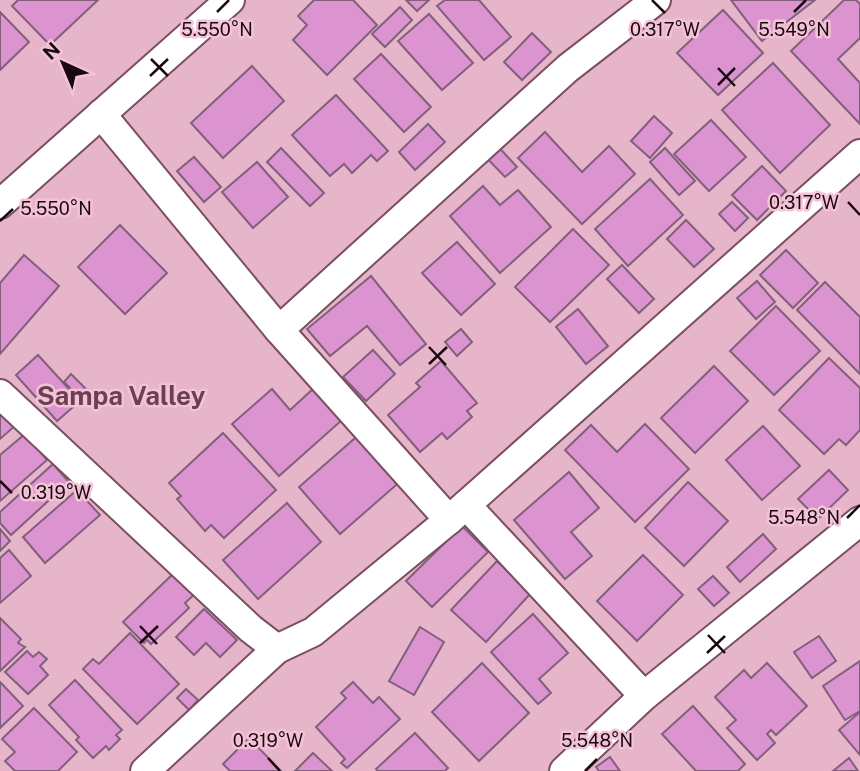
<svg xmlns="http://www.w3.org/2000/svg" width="860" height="771" font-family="'Public Sans',sans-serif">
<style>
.building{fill:#db94d0;stroke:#825f7c;stroke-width:2}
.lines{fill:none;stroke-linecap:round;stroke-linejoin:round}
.minor-casing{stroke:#7a4f61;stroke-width:32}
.minor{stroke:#fff;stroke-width:28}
.ticks{fill:none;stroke:#190810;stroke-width:2.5}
.labels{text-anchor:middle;stroke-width:5;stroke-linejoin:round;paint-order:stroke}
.district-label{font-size:26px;font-weight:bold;fill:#6a4153;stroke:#f4c2d7}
.ticks-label{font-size:18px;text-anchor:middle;fill:#190810;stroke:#f4c2d7;stroke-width:5;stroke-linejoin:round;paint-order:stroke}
</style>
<rect width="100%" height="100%" fill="#e7b5ca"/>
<g class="building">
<path d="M 18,0 L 98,0 L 50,45 L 12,6 Z"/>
<path d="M 314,0 L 353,0 L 377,25 L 327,75 L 293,40 L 307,25 L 298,16 Z"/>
<path d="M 406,0 L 429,0 L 417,11 Z"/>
<path d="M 445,0 L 479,0 L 511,37 L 484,60 L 437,6 Z"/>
<path d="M 731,0 L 815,0 L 762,41 Z"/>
<path d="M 844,0 L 856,0 L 860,4 L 860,38 L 838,59 L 860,83 L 860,124 L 791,51 Z"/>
<path d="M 400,7 L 412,20 L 385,47 L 372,34 Z"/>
<path d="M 723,10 L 763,53 L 718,95 L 677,53 Z"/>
<path d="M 0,12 L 29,42 L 0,70 Z"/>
<path d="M 429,14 L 473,63 L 442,90 L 398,41 Z"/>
<path d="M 532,33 L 551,52 L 522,80 L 504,62 Z"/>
<path d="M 381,54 L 431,107 L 404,132 L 354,79 Z"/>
<path d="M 773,63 L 830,125 L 780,173 L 722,110 Z"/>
<path d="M 252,66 L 284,101 L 223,158 L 191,123 Z"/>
<path d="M 336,95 L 388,151 L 377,161 L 371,155 L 352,173 L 344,164 L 330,176 L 292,135 Z"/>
<path d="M 654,116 L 672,133 L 650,158 L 631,141 Z"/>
<path d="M 711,120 L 746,157 L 709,191 L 674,154 Z"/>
<path d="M 428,124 L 445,142 L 415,170 L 399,152 Z"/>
<path d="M 545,132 L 582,172 L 609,146 L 635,174 L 582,224 L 518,158 Z"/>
<path d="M 493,141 L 517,167 L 505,177 L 481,152 Z"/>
<path d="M 281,148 L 324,193 L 310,206 L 267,162 Z"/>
<path d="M 665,148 L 695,181 L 679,195 L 650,162 Z"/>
<path d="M 194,157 L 221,187 L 204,202 L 177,171 Z"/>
<path d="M 257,162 L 288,197 L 253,228 L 222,192 Z"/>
<path d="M 762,166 L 786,191 L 757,220 L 732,195 Z"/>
<path d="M 650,179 L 683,215 L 628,266 L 595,229 Z"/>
<path d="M 483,186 L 500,205 L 518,190 L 551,227 L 500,273 L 450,216 Z"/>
<path d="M 732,202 L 748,218 L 735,231 L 719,214 Z"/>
<path d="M 686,220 L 714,249 L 694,267 L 667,239 Z"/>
<path d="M 120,225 L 167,273 L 125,314 L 78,267 Z"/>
<path d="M 573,229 L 609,265 L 550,322 L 515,287 Z"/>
<path d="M 457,242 L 495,284 L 461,315 L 422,273 Z"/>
<path d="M 786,250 L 818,283 L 793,308 L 760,275 Z"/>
<path d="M 24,255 L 59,286 L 0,354 L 0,283 Z"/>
<path d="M 622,265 L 654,299 L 639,313 L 607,279 Z"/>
<path d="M 371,276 L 426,344 L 400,365 L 367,326 L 330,356 L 307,329 Z"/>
<path d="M 757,281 L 775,302 L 756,319 L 737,298 Z"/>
<path d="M 825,282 L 860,317 L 860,374 L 797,310 Z"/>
<path d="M 776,306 L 820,351 L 774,395 L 730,351 Z"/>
<path d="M 578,309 L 608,346 L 586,364 L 556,327 Z"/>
<path d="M 461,329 L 472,342 L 457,356 L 445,342 Z"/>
<path d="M 373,350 L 395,374 L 366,401 L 343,377 Z"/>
<path d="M 38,355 L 80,401 L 57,421 L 16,375 Z"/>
<path d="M 829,358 L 860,388 L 860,430 L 846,445 L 839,439 L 824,454 L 779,410 Z"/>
<path d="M 441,361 L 477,403 L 467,411 L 472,417 L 447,439 L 442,433 L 420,452 L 388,415 L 420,387 L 416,383 Z"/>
<path d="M 714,366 L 748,401 L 695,453 L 661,418 Z"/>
<path d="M 71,374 L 89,392 L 81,399 L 64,382 Z"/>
<path d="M 314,388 L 342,420 L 279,476 L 232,424 L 272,389 L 290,410 Z"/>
<path d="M 0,405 L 17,424 L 0,439 Z"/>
<path d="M 645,424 L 689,469 L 635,522 L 565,450 L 591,425 L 617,452 Z"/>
<path d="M 763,426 L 800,466 L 762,500 L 726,460 Z"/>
<path d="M 362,432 L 403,479 L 340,534 L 299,487 Z"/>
<path d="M 223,433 L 276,490 L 224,538 L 211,525 L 205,531 L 177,499 L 181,496 L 169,483 Z"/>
<path d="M 25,434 L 47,460 L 0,501 L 0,455 Z"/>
<path d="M 53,464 L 69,482 L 11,535 L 0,523 L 0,512 Z"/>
<path d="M 829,470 L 848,490 L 818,519 L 798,499 Z"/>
<path d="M 569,472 L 599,508 L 571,532 L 592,556 L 565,579 L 514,520 Z"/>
<path d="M 688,482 L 728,521 L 684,566 L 645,528 Z"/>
<path d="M 77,490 L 100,515 L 45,563 L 23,537 Z"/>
<path d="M 287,503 L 321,542 L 258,599 L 223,560 Z"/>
<path d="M 462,526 L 488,552 L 432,607 L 406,581 Z"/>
<path d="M 0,529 L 10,541 L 0,551 Z"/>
<path d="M 763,534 L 776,549 L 740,582 L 727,567 Z"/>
<path d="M 9,550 L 31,576 L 0,603 L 0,558 Z"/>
<path d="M 643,555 L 683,595 L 637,641 L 597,601 Z"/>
<path d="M 497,561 L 531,593 L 486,642 L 451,610 Z"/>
<path d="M 177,570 L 198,591 L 185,603 L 189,608 L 151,644 L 147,640 L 144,643 L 123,622 Z"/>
<path d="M 713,576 L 729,593 L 714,606 L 698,589 Z"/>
<path d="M 204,609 L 237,640 L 220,657 L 206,643 L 194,655 L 176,637 Z"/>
<path d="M 533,614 L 568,653 L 539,679 L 551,693 L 538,704 L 491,652 Z"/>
<path d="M 0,618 L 21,639 L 18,643 L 25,647 L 0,671 Z"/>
<path d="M 420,627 L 444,642 L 414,695 L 389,681 Z"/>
<path d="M 130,633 L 179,684 L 137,724 L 83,669 L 93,659 L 99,664 Z"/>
<path d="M 819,636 L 836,661 L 812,678 L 794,652 Z"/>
<path d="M 27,651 L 33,657 L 39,652 L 47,659 L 40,666 L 48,675 L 28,694 L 5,672 Z"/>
<path d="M 860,661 L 860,711 L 845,720 L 823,686 Z"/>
<path d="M 482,663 L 529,713 L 479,761 L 432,712 Z"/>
<path d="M 767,663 L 807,706 L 776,735 L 771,730 L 767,734 L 775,743 L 757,760 L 727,728 L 736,720 L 715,697 L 744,670 L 751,678 Z"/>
<path d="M 75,680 L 122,730 L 116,735 L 120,739 L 109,750 L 106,746 L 93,758 L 76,740 L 79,737 L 49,705 Z"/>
<path d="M 0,682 L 23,706 L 0,728 Z"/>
<path d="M 353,682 L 373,703 L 379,697 L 400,719 L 347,768 L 341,763 L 345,759 L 316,727 L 346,698 L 341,693 Z"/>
<path d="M 186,689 L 198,700 L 189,710 L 177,698 Z"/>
<path d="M 693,706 L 745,764 L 738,771 L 696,771 L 662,734 Z"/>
<path d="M 34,708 L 77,752 L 58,771 L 15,771 L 5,761 L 15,752 L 2,739 Z"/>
<path d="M 860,712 L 860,755 L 839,730 Z"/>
<path d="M 415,733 L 448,768 L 445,771 L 378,771 L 376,769 Z"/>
<path d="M 249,738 L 281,771 L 230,771 L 223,764 Z"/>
<path d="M 313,753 L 332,771 L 295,771 Z"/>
<path d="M 610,757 L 620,771 L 599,771 L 596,767 Z"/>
<path d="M 849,758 L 858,771 L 833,771 Z"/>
</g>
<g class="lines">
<g class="minor-casing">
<g id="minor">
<path d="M 101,114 L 279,330 L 449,520"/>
<path d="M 0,204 L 230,0"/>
<path d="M 279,330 L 568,68 L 656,0"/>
<path d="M 0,394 L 251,629 L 277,649"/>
<path d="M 466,505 L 644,696"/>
<path d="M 145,771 L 277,649 L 313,632 L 449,520 L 860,154"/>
<path d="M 564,771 L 644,696 L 860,521"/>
</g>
</g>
<use href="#minor" class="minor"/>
</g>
<path class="ticks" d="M 652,0 L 665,13M 217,12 L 229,0M 794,12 L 806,0M 151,59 L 168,76M 718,68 L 735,86M 150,76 L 168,59M 718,85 L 735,68M 848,202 L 860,215M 0,221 L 13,209M 429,347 L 446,365M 429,364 L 447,347M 0,481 L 12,493M 847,518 L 860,505M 140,626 L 157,644M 708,635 L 725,653M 140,643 L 158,626M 707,653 L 725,636M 268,758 L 280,771M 585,771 L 597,759"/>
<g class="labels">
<g class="district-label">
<text x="121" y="405">Sampa Valley</text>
</g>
</g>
<g class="ticks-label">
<text x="217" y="36">5.550°N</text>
<text x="794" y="36">5.549°N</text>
<text x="665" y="36">0.317°W</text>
<text x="804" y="209">0.317°W</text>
<text x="56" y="215">5.550°N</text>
<text x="56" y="499">0.319°W</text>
<text x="804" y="524">5.548°N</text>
<text x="268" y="747">0.319°W</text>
<text x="597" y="747">5.548°N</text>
</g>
<g transform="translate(63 63) rotate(316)" stroke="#f4c2d7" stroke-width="5" paint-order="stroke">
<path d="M0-5L12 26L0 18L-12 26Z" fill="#190810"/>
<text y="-10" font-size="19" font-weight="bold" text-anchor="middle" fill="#190810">N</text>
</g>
</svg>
